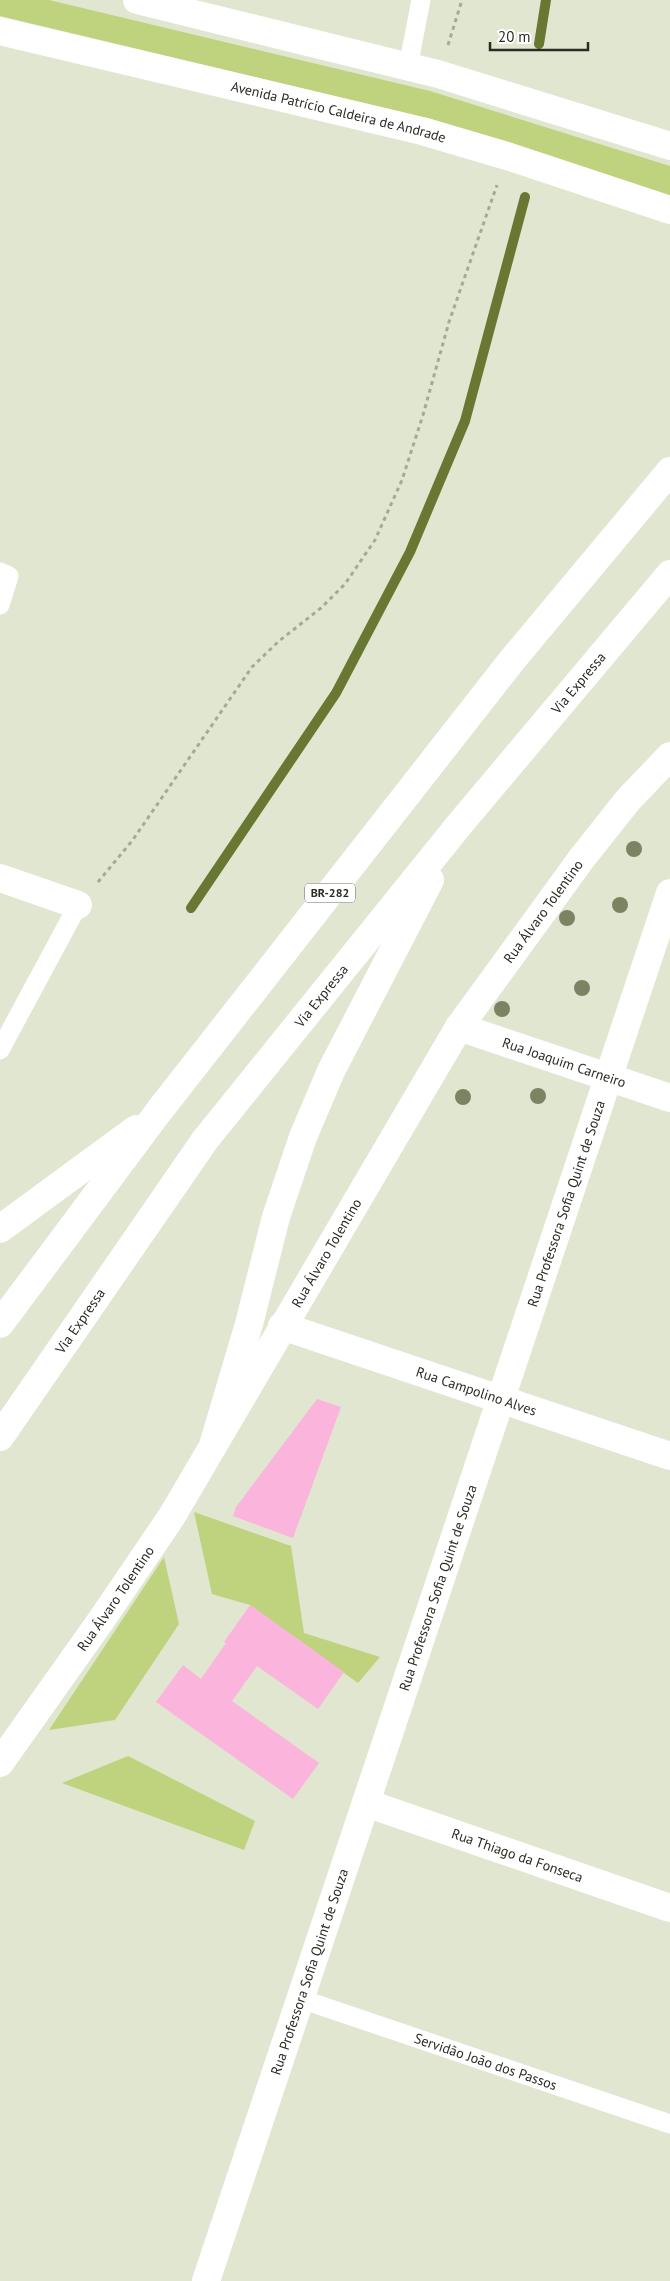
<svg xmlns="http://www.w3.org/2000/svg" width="670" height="2281" font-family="'PT Sans',sans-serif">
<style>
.green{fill:#bfd37f}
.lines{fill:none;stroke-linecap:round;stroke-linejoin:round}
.stream{stroke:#687732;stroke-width:10}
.building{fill:#fbb4dc}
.path{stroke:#a5aa98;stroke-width:3;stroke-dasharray:4 4;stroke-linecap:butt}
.service{stroke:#fff;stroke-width:19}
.minor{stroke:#fff;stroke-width:28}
.secondary{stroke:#fff;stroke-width:28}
.primary{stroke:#fff;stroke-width:28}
.motorway{stroke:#fff;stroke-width:28}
.tree{fill:#7c8363}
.labels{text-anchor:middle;stroke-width:4;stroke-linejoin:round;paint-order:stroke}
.shield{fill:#fff;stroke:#696b65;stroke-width:1}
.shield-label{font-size:12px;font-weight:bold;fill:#292c23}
.street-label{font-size:14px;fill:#292c23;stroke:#fff}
</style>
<rect width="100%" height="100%" fill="#e0e6cf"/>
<g class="green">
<path d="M 0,0 L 49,0 L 430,91 L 670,166 L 670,197 L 431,119 L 0,16 Z"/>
<path d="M 194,1512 L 291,1546 L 304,1633 L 380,1657 L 358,1683 L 250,1605 L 212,1594 Z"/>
<path d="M 164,1557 L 179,1624 L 115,1720 L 49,1730 Z"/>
<path d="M 128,1756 L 255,1821 L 244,1850 L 62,1783 Z"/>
</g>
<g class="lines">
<g class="stream">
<path d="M 539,44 L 546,0"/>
<path d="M 191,908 L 336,693 L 410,552 L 465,421 L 525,197"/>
</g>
</g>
<g class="building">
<path d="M 317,1399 L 341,1407 L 293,1538 L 233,1516 L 236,1507 Z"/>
<path d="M 250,1605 L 344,1672 L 318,1709 L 257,1666 L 232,1701 L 319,1763 L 293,1799 L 156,1702 L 183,1665 L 201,1679 L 226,1643 L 224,1642 Z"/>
</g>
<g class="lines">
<g class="path">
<path d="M 448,45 L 462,0"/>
<path d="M 98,882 L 132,841 L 252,667 L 279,641 L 321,608 L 345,584 L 375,540 L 402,480 L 423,415 L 449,322 L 497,185"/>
</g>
<g class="service">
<path d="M 408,67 L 421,0"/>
<path d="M 0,572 L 9,576 L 0,605"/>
<path d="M 0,1050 L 78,905"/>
<path id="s1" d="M 301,1999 L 670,2124"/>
</g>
<g class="minor">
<path d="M 0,878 L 78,905"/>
<path id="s2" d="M 459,1027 L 670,1098"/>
<path id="s3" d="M 282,1326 L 670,1456"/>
<path id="s4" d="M 366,1803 L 670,1908"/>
<path id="s5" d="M 206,2281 L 670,893"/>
</g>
<path class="secondary" id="s6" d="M 0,1763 L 102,1619 L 172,1516 L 459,1027 L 582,858 L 628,800 L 670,756"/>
<g class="primary">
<path d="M 137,0 L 438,74 L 670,146"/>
<path id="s7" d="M 0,31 L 422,131 L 507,156 L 670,210"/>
</g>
<g class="motorway">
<path d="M 0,1229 L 136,1129"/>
<path d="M 0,1324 L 159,1111 L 513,659 L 670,471"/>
<path id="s8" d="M 0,1437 L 205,1140 L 459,825 L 670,574"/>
<path d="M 214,1442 L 249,1324 L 276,1217 L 303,1137 L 331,1071 L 430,880"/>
</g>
</g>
<g class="tree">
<circle cx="634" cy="849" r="8"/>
<circle cx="620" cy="905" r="8"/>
<circle cx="567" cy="918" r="8"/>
<circle cx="582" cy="988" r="8"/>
<circle cx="502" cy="1009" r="8"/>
<circle cx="538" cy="1096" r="8"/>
<circle cx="463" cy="1097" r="8"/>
</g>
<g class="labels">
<rect class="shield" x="305" y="883.5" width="50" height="19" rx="4"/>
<g class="shield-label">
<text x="330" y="897">BR-282</text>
</g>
<g class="street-label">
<text dy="5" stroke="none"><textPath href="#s7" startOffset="348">Avenida Patrício Caldeira de Andrade</textPath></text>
<text dy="5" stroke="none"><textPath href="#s8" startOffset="951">Via Expressa</textPath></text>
<text dy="5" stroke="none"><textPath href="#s6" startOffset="1011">Rua Álvaro Tolentino</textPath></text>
<text dy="5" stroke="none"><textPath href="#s8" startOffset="546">Via Expressa</textPath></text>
<text dy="5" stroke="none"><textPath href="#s2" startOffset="111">Rua Joaquim Carneiro</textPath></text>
<text dy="5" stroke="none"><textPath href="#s5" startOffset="1136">Rua Professora Sofia Quint de Souza</textPath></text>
<text dy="5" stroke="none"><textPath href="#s6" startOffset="606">Rua Álvaro Tolentino</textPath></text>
<text dy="5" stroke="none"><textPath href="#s8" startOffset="141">Via Expressa</textPath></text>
<text dy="5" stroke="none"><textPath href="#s3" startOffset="205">Rua Campolino Alves</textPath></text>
<text dy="5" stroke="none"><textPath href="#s5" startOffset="731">Rua Professora Sofia Quint de Souza</textPath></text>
<text dy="5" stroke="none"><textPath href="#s6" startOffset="201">Rua Álvaro Tolentino</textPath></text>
<text dy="5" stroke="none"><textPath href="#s4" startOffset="160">Rua Thiago da Fonseca</textPath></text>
<text dy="5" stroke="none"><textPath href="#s5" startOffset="326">Rua Professora Sofia Quint de Souza</textPath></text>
<text dy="5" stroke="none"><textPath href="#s1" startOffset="195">Servidão João dos Passos</textPath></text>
</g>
</g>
<path d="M490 42v8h98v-8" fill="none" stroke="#292c23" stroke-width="2.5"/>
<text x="498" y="42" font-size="15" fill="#292c23" stroke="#ffffff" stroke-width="4" paint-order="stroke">20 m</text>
</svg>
